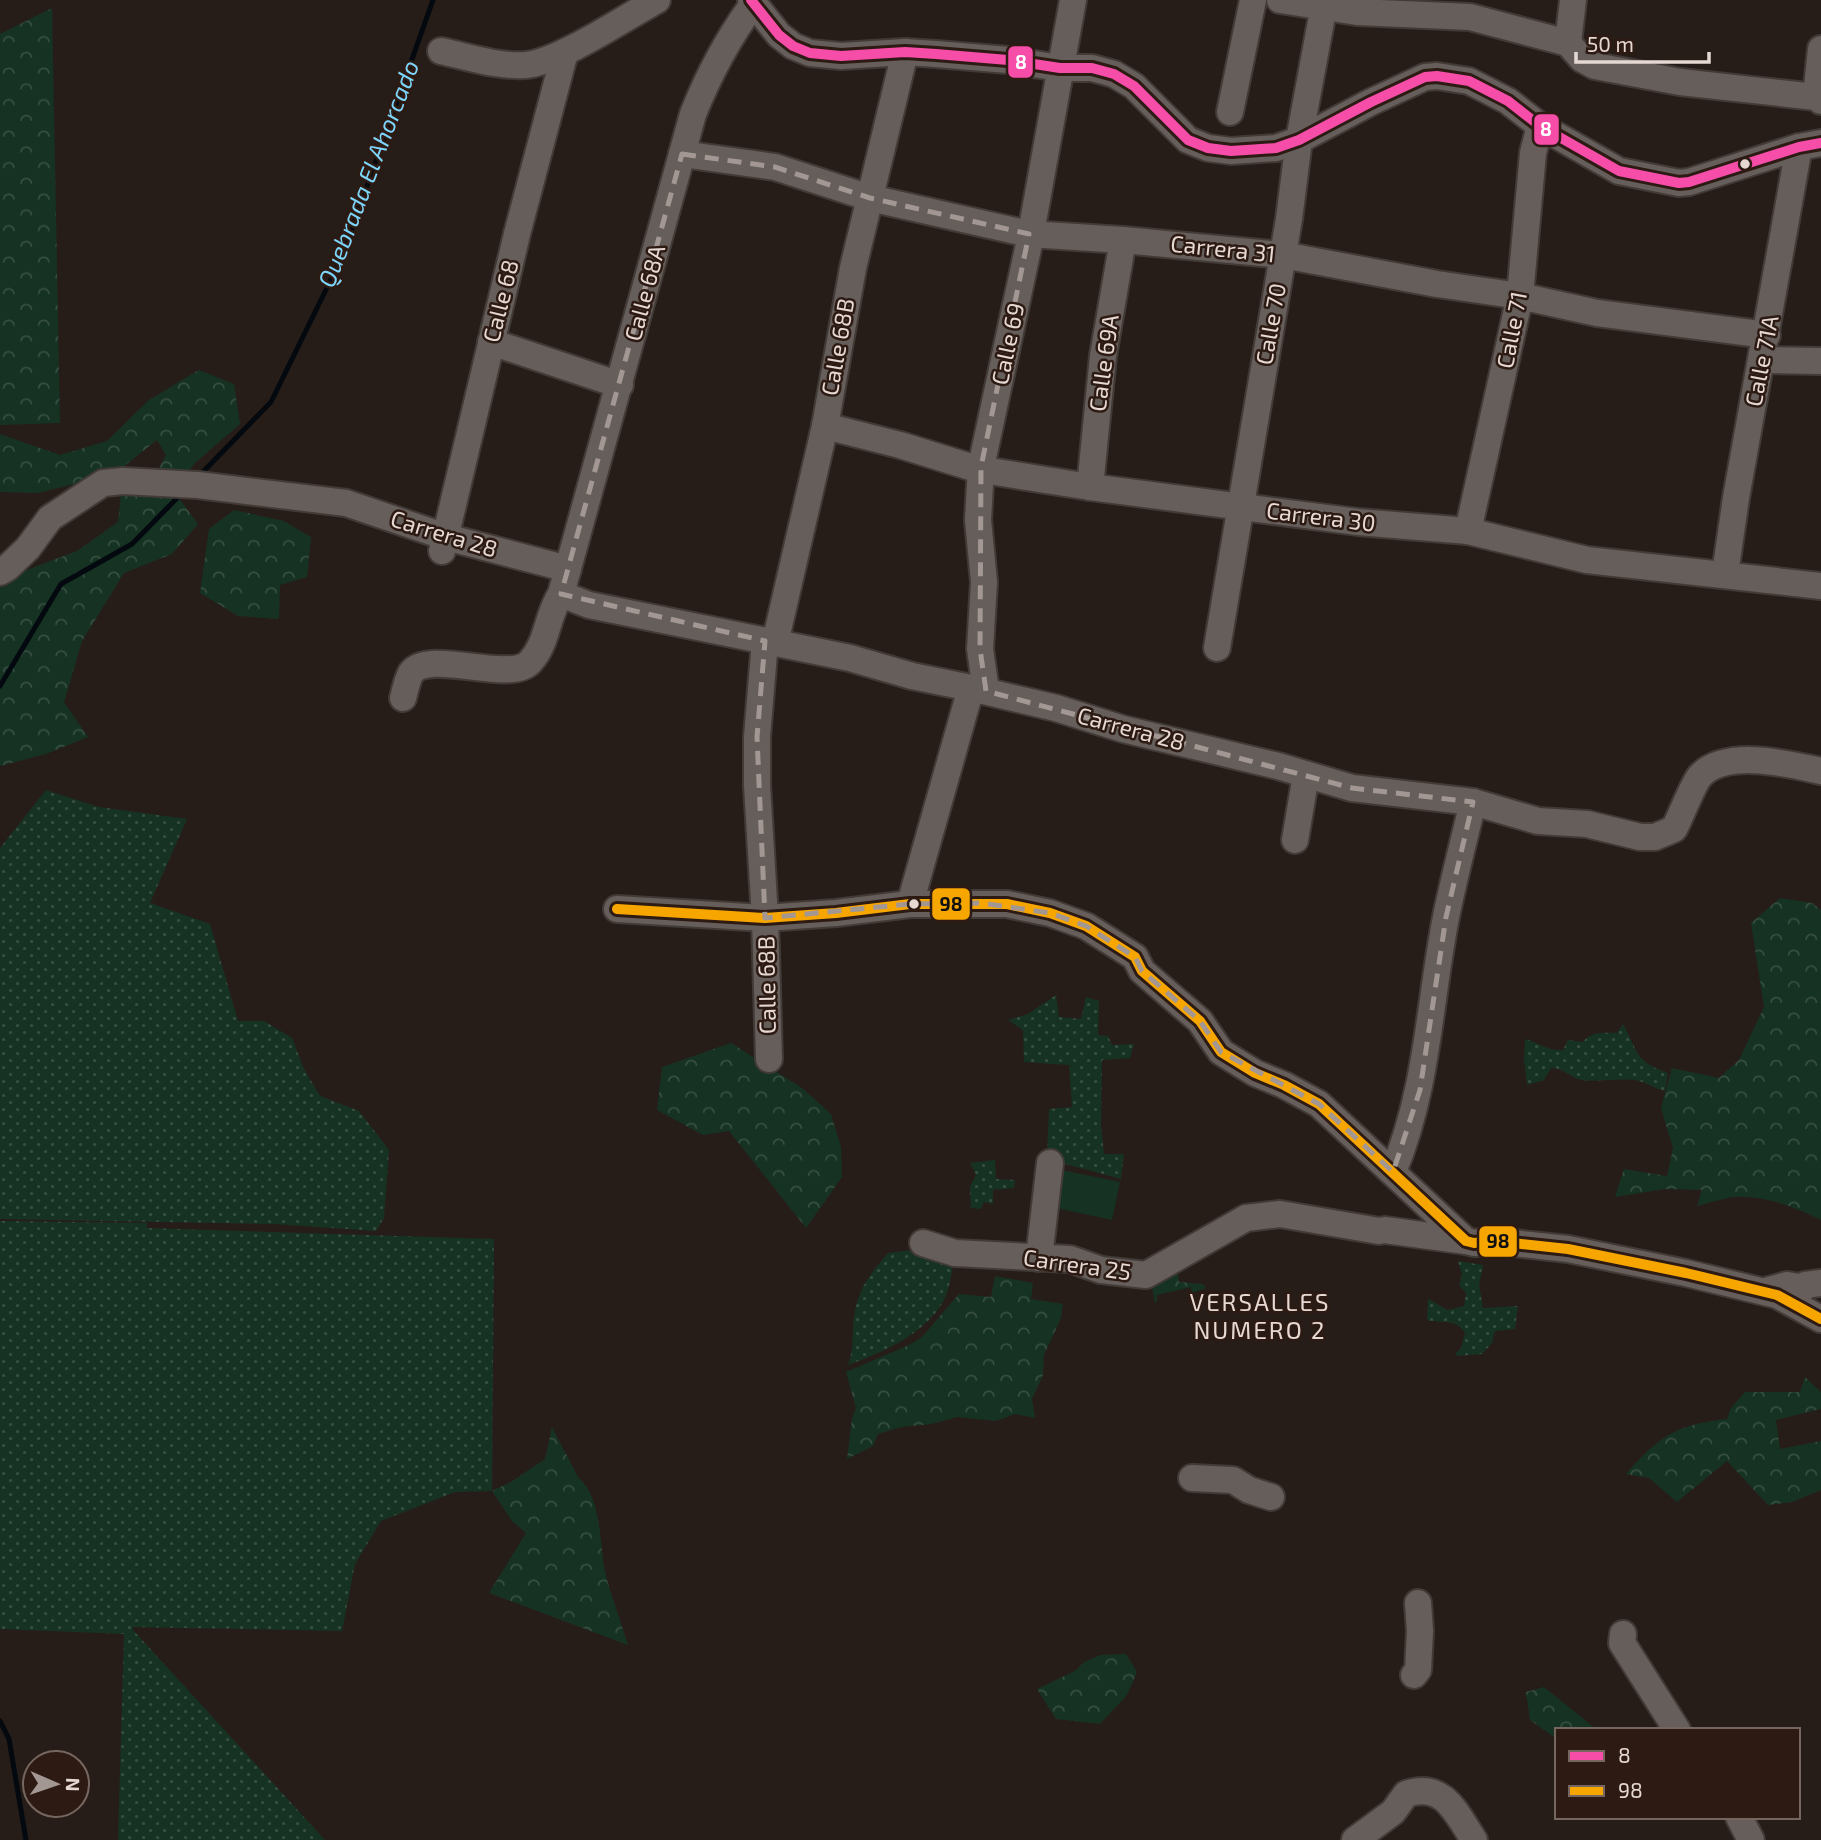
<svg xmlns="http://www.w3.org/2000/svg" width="1821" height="1840" font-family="'Exo 2',sans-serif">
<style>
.grass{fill:url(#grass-dots)}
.forest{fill:url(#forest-crowns)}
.park{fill:#153223}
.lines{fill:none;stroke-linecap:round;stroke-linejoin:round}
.stream{stroke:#03090e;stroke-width:5}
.minor-casing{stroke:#423a37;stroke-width:30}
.minor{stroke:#655e5a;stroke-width:26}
.bus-1-casing{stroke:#2c1a13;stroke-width:16}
.bus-2-casing{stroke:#2c1a13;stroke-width:16}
.bus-1{stroke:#f54da8;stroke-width:10}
.bus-2{stroke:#f7a600;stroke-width:10}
.marked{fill:none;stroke:#a39793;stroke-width:5;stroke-dasharray:14 9;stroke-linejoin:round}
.bus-dot{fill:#e6d9d4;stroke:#2c1a13;stroke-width:2.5}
.labels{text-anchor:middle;stroke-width:5;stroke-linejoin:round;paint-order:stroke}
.street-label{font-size:23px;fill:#e6d9d4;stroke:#2c1a13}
.water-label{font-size:24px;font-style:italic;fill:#7dd5fa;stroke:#2c1a13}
.neighbourhood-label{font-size:24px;letter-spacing:2px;fill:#e6d9d4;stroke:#2c1a13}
.line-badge{stroke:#2c1a13;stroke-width:2.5}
.badge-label{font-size:19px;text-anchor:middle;font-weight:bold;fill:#fff}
.pale-badge-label{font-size:19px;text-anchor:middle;font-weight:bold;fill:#111}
</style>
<defs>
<pattern id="grass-dots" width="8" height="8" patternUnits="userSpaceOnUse" patternTransform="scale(1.75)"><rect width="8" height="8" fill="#153223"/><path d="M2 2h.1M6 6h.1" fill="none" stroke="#374f42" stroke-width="1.8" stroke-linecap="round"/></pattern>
<pattern id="forest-crowns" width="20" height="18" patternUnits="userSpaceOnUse" patternTransform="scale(1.75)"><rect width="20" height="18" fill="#153223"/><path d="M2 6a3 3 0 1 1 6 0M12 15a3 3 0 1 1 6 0" fill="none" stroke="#374f42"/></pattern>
</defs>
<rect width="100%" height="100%" fill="#261d19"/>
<g class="grass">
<path d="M 46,790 L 99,807 L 187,819 L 150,903 L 210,924 L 238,1021 L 264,1021 L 292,1038 L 304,1069 L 320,1096 L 359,1111 L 389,1150 L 384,1218 L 376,1231 L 274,1224 L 0,1219 L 0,848 Z"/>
<path d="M 1056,995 L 1059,1017 L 1081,1019 L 1086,997 L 1099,1001 L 1098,1035 L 1108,1036 L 1112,1045 L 1134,1044 L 1130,1058 L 1102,1060 L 1101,1126 L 1104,1154 L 1124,1154 L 1121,1179 L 1047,1159 L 1049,1109 L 1072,1107 L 1069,1065 L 1024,1062 L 1023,1030 L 1008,1020 L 1028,1014 Z"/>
<path d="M 1623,1024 C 1639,1053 1634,1061 1668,1073 L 1665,1091 C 1655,1089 1648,1083 1639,1081 C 1626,1077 1596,1082 1582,1080 C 1570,1078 1564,1068 1551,1068 L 1544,1080 L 1527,1085 L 1524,1059 L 1525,1039 C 1539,1043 1547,1051 1563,1050 L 1568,1040 L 1583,1042 C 1592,1031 1604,1033 1617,1033 Z"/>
<path d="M 995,1160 L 996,1179 L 1015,1180 L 1014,1188 L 993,1190 L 993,1204 L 984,1202 L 981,1209 L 971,1208 L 970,1187 L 976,1175 L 970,1163 Z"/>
<path d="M 0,1221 L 147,1223 L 147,1228 L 494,1239 L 492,1491 L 455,1492 L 381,1521 L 355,1564 L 342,1631 L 133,1627 L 133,1630 L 325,1840 L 118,1840 L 124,1634 L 0,1629 Z"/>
<path d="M 920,1249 L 954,1260 C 951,1273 950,1290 943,1302 C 924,1335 881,1353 848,1365 C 853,1350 852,1347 853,1332 C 854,1295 865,1280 888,1253 Z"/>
<path d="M 1458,1261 L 1483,1265 L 1479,1285 L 1483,1308 L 1518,1306 L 1515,1329 L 1495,1331 L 1492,1343 L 1482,1354 L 1458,1356 L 1455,1354 L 1461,1348 L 1465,1333 C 1456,1318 1442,1324 1427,1320 L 1428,1299 L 1448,1310 L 1464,1306 L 1466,1293 L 1459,1285 L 1462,1274 Z"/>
</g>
<g class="forest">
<path d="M 52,8 L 60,423 L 0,425 L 0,34 Z"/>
<path d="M 199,370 L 234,384 L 240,424 L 195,463 L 173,490 L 198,524 L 172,554 L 124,573 L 82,641 L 64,702 L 88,737 L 46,754 L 0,766 L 0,580 L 77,551 L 118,522 L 121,494 L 148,489 L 166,455 L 157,440 L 114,474 L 38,493 L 0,492 L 0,434 L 60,455 L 107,441 L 149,400 Z"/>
<path d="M 234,510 L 284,521 L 311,537 L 307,577 L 280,585 L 279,619 L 238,616 L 200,593 L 209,529 Z"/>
<path d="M 1780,898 L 1812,903 L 1821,910 L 1821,1220 C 1796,1207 1764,1195 1735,1197 C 1723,1198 1710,1203 1697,1206 L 1702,1190 L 1665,1189 L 1615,1197 L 1624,1169 L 1667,1176 L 1673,1148 L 1661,1108 L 1672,1068 L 1719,1078 L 1739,1060 L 1764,1007 L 1751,923 Z"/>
<path d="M 731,1043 L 802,1088 L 831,1114 L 841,1147 L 842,1177 L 806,1228 L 729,1131 L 703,1135 L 657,1110 L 662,1067 Z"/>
<path d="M 1176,1263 L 1179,1282 L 1203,1284 L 1206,1288 L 1192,1293 L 1191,1287 L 1157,1295 L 1157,1301 L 1155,1303 L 1150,1276 Z"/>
<path d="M 995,1276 L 1033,1283 L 1031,1299 L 1063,1304 L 1061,1318 L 1044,1355 L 1043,1375 L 1032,1399 L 1035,1418 L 1015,1414 L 996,1421 L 957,1417 L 932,1424 L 901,1427 L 878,1434 L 873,1446 L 847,1459 L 852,1418 L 856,1408 L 846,1372 L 909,1345 L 922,1337 L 959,1294 L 991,1297 Z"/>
<path d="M 1805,1377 L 1821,1392 L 1821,1409 L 1776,1420 L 1780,1449 L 1821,1441 L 1821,1490 L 1792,1502 L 1768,1505 L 1727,1461 L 1677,1502 L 1649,1478 L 1626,1474 C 1658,1437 1677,1424 1727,1419 L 1731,1408 L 1745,1392 L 1800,1392 Z"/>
<path d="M 552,1427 L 578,1477 C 603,1498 599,1548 606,1576 C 612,1599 621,1622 628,1645 L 489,1593 L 526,1533 L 512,1521 L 492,1491 L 511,1482 L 545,1459 Z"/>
<path d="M 1126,1654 L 1137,1672 L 1127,1695 L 1100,1724 L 1056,1719 L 1037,1689 L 1075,1671 L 1084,1662 L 1100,1655 Z"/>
<path d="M 1544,1687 L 1597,1730 L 1557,1730 L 1557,1739 L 1530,1720 L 1526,1692 Z"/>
</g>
<path class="park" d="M 1052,1168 L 1120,1182 L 1112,1220 L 1047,1206 Z"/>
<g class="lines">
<g class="stream">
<path d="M 197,478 L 271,402 L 342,257 L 433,0"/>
<path d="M 0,686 L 61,584 L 132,544 L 183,492"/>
<path d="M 0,1721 L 9,1739 L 26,1840"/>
</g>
<g class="minor-casing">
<g id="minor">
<path d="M 751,0 L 779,35 L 793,46 L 810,53 L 841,56 L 905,52 L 936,54 L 1008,60 L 1060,68 L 1092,68 L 1114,74 L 1134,86 L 1188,140 L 1208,148 L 1231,151 L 1276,148 L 1299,140 L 1371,102 L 1425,77 L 1437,76 L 1469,81 L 1508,101 L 1540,126 L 1619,171 L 1679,183 L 1689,182 L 1799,147 L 1821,143"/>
<path d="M 1280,0 L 1357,12 L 1470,17 L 1568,43 L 1582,59 L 1595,66 L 1680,82 L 1816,97 L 1821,101"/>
<path d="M 754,3 C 728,38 709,74 693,114 L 561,594 L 589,605 L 850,658 L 912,676 L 971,688 L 1056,708 L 1123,729 L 1278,766 L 1352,788 L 1473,802 L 1538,821 L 1587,824 L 1640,837 L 1655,837 L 1674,829 C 1680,818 1693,784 1700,776 C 1726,748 1789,764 1821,771"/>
<path d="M 1568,43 L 1573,0"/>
<path d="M 441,51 C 469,57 498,67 526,65 C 559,62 626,17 657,0"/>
<path d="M 1816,97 L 1821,49"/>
<path d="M 1230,112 L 1253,0"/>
<path d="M 682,154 L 775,167 L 870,198 L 1029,234 L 1123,240 L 1283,255 L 1437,284 L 1520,296 L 1597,313 L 1767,335"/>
<path d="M 491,342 L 620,385"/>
<path d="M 1762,360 L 1821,361"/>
<path d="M 825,426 L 900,445 L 977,469 L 1090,487 L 1358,522 L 1468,531 L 1587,560 L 1821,586"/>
<path d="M 1090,487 L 1103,356 L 1123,240"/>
<path d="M 1468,531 L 1520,296 L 1533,153 L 1540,126"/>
<path d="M 442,551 L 517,234 L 565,52"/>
<path d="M 0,572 L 7,568 L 28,548 L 50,518 L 103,483 L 123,481 L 198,485 L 346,503 L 446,537 L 568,569"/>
<path d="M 1725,574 L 1736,498 L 1799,147"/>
<path d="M 765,641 L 757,737 L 757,785 L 765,918 L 769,1059"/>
<path d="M 775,643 L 825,426 L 853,268 L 905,52"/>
<path d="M 1217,648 L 1289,219 L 1299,140 L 1325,0"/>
<path d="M 986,691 L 980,649 L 984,582 L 978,520 L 981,467 L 1029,244 L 1073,0"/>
<path d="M 403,698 C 405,691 407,680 411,673 C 429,648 510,684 530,662 C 548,643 547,614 561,594"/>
<path d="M 1295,840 L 1306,775"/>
<path d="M 910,904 L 971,688"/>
<path d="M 617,909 L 765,918 L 836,913 L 910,904 L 1007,904 L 1050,913 L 1086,926 L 1135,957 L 1142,971 L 1200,1021 L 1221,1052 L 1255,1073 L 1284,1085 L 1319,1104 L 1466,1241 L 1474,1243 L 1494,1241 L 1568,1249 L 1686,1273 L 1777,1295 L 1821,1319"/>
<path d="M 1393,1172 C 1428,1088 1429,1004 1446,917 C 1454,878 1464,840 1473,802"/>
<path d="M 923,1243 L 955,1253 L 1070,1259 L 1101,1270 L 1146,1275 L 1246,1218 L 1280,1214 L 1379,1231 L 1385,1230 L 1466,1241"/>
<path d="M 1039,1258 L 1050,1163"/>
<path d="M 1769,1290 L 1787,1285 L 1803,1288 L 1805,1285 L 1821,1283"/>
<path d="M 1192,1478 L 1233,1480 L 1249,1490 L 1271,1497"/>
<path d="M 1623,1634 L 1622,1643 L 1677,1730"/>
<path d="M 1414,1675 L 1418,1670 L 1420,1631 L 1418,1603"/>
<path d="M 1739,1817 L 1751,1840"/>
<path d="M 1355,1840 L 1393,1812 L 1406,1794 C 1444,1781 1456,1813 1474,1840"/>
</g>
</g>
<use href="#minor" class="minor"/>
<g class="bus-1-casing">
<path id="bus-1" d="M 751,0 L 779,35 L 793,46 L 810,53 L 841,56 L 905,52 L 936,54 L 1008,60 L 1060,68 L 1092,68 L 1114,74 L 1134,86 L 1188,140 L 1208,148 L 1231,151 L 1276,148 L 1299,140 L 1371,102 L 1425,77 L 1437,76 L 1469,81 L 1508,101 L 1540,126 L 1619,171 L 1679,183 L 1689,182 L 1799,147 L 1821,143"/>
</g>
<g class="bus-2-casing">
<path id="bus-2" d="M 617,909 L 765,918 L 836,913 L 910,904 L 1007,904 L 1050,913 L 1086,926 L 1135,957 L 1142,971 L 1200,1021 L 1221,1052 L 1255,1073 L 1284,1085 L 1319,1104 L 1466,1241 L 1474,1243 L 1494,1241 L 1568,1249 L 1686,1273 L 1777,1295 L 1821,1319"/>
</g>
<use href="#bus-1" class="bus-1"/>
<use href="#bus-2" class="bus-2"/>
</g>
<path class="marked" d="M 682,154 L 775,167 L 870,198 L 1029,234 L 981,467 L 980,649 L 986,691 L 1352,788 L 1473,802 L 1446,917 L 1420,1090 L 1393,1172 L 1319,1104 L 1221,1052 L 1200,1021 L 1142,971 L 1135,957 L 1086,926 L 1050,913 L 981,903 L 910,904 L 765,918 L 757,737 L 765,641 L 561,594 Z"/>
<g class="bus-dot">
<circle cx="1745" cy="164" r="6"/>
<circle cx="914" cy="904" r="6"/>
</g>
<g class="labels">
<g class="street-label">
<text transform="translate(1223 249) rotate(6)" y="8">Carrera 31</text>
<text transform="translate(645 293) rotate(-75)" y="8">Calle 68A</text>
<text transform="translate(501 301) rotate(-76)" y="8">Calle 68</text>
<text transform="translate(1271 324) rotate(-80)" y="8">Calle 70</text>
<text transform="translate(1512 330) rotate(-79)" y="8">Calle 71</text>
<text transform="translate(1008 344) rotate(-78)" y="8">Calle 69</text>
<text transform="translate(838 347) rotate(-80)" y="8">Calle 68B</text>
<text transform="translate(1762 361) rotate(-79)" y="8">Calle 71A</text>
<text transform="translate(1104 363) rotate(-82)" y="8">Calle 69A</text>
<text transform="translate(1321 517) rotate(7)" y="8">Carrera 30</text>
<text transform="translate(444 534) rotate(17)" y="8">Carrera 28</text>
<text transform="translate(1131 729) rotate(15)" y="8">Carrera 28</text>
<text transform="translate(767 985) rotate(-91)" y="8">Calle 68B</text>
<text transform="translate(1077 1265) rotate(8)" y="8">Carrera 25</text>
</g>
<g class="water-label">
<text transform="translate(369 174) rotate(-69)" y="8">Quebrada El Ahorcado</text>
</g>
<g class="neighbourhood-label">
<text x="1260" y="1311">VERSALLES<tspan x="1260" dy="28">NUMERO 2</tspan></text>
</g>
</g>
<g class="line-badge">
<rect x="1007" y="45" width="27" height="34" rx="7" fill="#f54da8"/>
<rect x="1533" y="113" width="27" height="33" rx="7" fill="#f54da8"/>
<rect x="931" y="887" width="40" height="34" rx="7" fill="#f7a600"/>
<rect x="1478" y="1225" width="40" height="33" rx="7" fill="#f7a600"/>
</g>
<g class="badge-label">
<text x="1021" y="69">8</text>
<text x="1546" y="136">8</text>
</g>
<g class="pale-badge-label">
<text x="951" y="911">98</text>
<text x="1498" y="1248">98</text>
</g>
<rect x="1555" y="1728" width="245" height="91" fill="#2c1a13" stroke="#766660" stroke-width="2"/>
<rect x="1569" y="1751" width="35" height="10" fill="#f54da8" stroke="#766660" stroke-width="2"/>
<text x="1618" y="1763" font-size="21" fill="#e6d9d4">8</text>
<rect x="1569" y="1786" width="35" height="10" fill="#f7a600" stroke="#766660" stroke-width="2"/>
<text x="1618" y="1798" font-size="21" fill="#e6d9d4">98</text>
<g transform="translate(56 1784) rotate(92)"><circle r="33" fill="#2c1a13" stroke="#766660" stroke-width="2"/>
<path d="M0-5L12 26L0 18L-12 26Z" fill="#a39793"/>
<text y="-10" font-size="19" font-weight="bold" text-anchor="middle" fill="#e6d9d4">N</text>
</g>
<path d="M1576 52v10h133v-10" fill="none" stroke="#e6d9d4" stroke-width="3.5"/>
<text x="1587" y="52" font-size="21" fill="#e6d9d4" stroke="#2c1a13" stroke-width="5" paint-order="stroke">50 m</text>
</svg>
